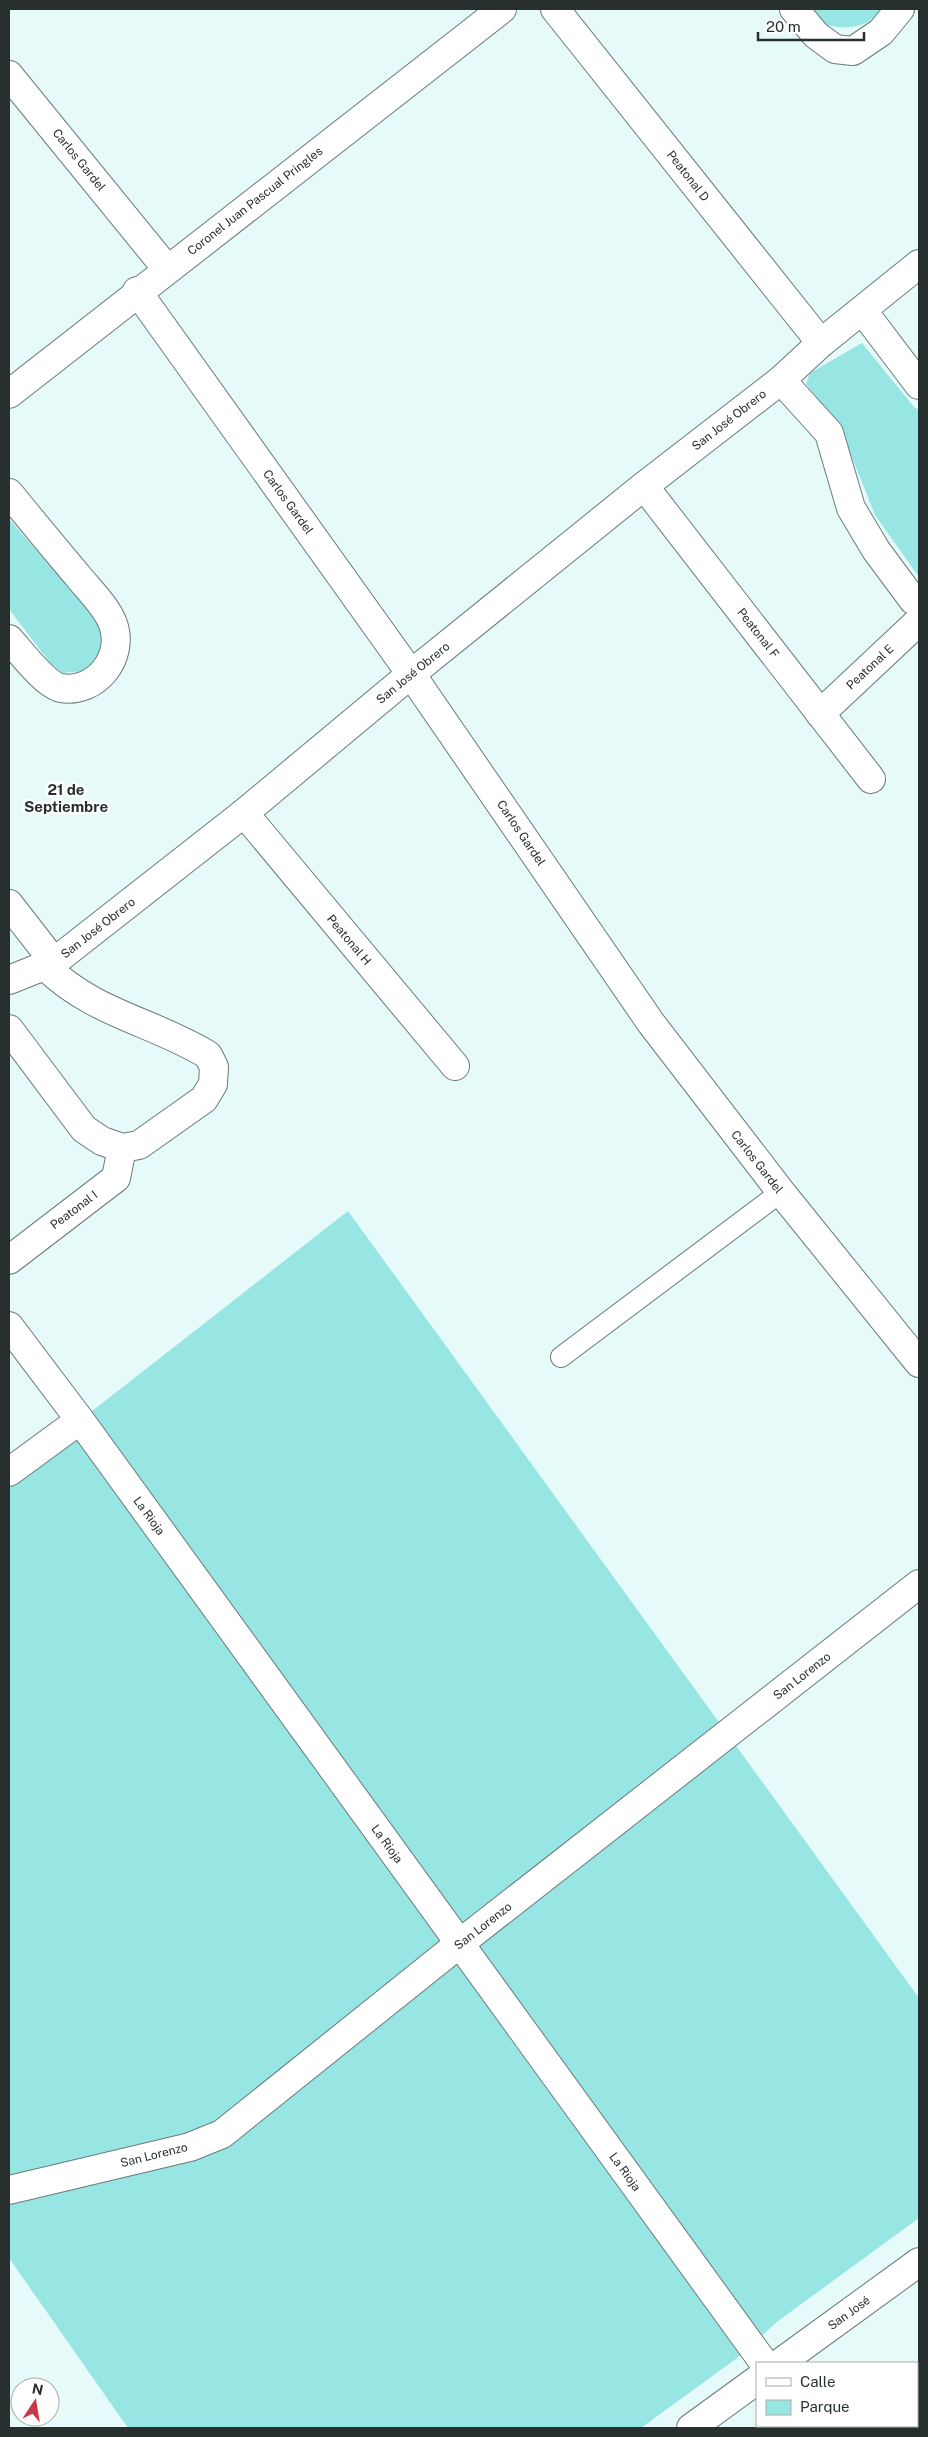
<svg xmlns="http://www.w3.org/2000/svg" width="928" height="2437" font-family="'Public Sans',sans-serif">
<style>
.green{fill:#97e6e4}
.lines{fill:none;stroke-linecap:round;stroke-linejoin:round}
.lane-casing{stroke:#697b7a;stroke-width:22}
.street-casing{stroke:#697b7a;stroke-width:30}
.lane{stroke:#fff;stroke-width:20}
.street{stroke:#fff;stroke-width:28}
.labels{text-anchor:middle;stroke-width:5;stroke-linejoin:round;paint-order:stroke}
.street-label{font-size:12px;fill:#272f2f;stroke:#fff}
.quarter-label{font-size:15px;font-weight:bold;fill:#272f2f;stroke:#fff}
</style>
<rect width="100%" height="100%" fill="#e5faf9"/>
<g class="green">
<path d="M 813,9 L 883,9 C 866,28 850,30 826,25 Z"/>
<path d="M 862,343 L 914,407 L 919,410 L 919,577 L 875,515 L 839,425 L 806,384 L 810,373 Z"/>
<path d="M 9,519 L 103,627 L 101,664 L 85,671 L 62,673 L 50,663 L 9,609 Z"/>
<path d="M 348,1211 L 919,1998 L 919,2218 L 778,2321 L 737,2358 L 641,2428 L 128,2428 L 9,2258 L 9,1476 Z"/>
</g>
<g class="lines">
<g class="lane-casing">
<path id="lane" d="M 561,1357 L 781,1192"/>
</g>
<g class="street-casing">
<g id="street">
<path d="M 555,9 L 821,343"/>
<path d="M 794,9 L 816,35 L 835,49 L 853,51 L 881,32 L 900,9"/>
<path d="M 9,75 L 167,269"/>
<path d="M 137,291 L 411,674 L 651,1023 L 781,1192 L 919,1363"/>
<path d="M 863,311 L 919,385"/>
<path d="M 781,380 L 829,433 L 851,508 L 876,550 L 913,600 L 919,604"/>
<path d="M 9,394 L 502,9"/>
<path d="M 644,486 L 871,779"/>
<path d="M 9,493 C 32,521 54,548 77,575 C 89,590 107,607 113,624 C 125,657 96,694 61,688 C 45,685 20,651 9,639"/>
<path d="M 820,714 L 919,621"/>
<path d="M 244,813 L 455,1066"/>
<path d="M 9,904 L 54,962"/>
<path d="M 9,980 L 54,962 L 244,813 L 411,674 L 644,486 L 781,380 L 821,343 L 919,264"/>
<path d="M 9,1029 L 84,1129 L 102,1141 L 122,1148 L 139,1145 L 204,1099 L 213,1084 L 214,1067 L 208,1055 C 152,1021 94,1014 45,966"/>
<path d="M 9,1260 L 116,1178 L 122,1148"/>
<path d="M 9,1326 L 80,1420 L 764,2363"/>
<path d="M 9,1472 L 80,1420"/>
<path d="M 9,2190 L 190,2147 L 222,2134 L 459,1944 L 919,1584"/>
<path d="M 780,2363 L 919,2262"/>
<path d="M 691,2428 L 757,2380"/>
</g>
</g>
<use href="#lane" class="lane"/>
<use href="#street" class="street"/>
</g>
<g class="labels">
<g class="street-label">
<text transform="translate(79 160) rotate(51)" y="4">Carlos Gardel</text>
<text transform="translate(688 176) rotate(52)" y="4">Peatonal D</text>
<text transform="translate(255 201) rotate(-38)" y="4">Coronel Juan Pascual Pringles</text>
<text transform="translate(729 420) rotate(-38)" y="4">San José Obrero</text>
<text transform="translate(288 502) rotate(54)" y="4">Carlos Gardel</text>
<text transform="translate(758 633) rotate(52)" y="4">Peatonal F</text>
<text transform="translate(870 667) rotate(-43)" y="4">Peatonal E</text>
<text transform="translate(413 673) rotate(-39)" y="4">San José Obrero</text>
<text transform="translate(521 833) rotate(56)" y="4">Carlos Gardel</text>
<text transform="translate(98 928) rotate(-38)" y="4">San José Obrero</text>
<text transform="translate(349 940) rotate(50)" y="4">Peatonal H</text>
<text transform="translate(757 1162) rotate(52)" y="4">Carlos Gardel</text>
<text transform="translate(74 1210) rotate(-37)" y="4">Peatonal I</text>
<text transform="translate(149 1516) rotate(54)" y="4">La Rioja</text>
<text transform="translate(802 1676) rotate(-38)" y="4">San Lorenzo</text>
<text transform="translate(387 1844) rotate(54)" y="4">La Rioja</text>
<text transform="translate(483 1926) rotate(-38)" y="4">San Lorenzo</text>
<text transform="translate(154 2155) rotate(-14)" y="4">San Lorenzo</text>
<text transform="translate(625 2172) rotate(54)" y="4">La Rioja</text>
<text transform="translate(849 2313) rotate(-36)" y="4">San José</text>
</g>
<g class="quarter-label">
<text x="66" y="795">21 de<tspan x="66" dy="17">Septiembre</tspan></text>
</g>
</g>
<rect width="928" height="2437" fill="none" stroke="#272f2f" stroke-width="20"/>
<rect x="756" y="2362" width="162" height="65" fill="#ffffff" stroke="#a9acac"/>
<rect x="766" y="2378" width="25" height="8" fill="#ffffff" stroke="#a9acac"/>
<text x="800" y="2387" font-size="15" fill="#272f2f">Calle</text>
<rect x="766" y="2400" width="25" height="15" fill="#97e6e4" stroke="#a9acac"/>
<text x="800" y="2412" font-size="15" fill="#272f2f">Parque</text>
<g transform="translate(35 2402) rotate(12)"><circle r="24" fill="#ffffff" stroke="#a9acac"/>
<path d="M0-4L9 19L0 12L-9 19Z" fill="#c9394a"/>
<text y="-8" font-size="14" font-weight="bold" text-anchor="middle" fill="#272f2f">N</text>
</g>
<path d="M758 32v8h106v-8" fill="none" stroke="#272f2f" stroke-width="2.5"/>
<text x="766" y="32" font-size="15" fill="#272f2f" stroke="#ffffff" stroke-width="4" paint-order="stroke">20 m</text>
</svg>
